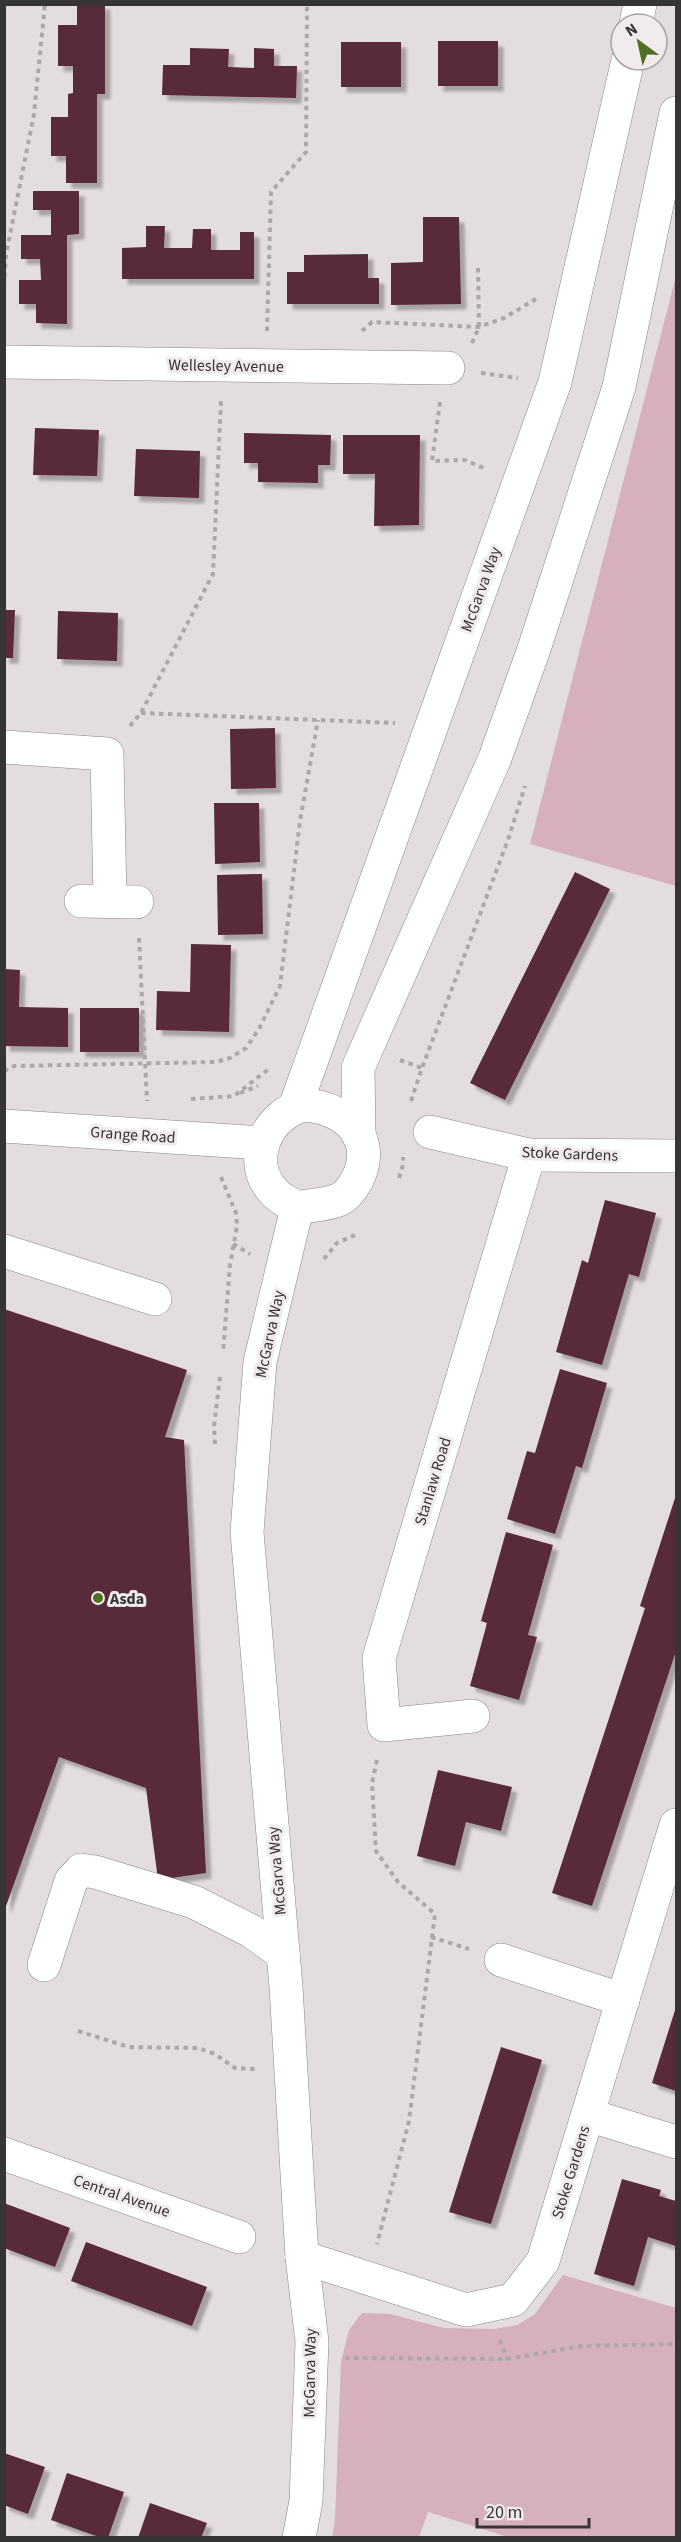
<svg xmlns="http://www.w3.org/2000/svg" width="681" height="2542" font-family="'Source Sans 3',sans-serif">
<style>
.green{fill:#d6b0bb}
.building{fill:#58293a;filter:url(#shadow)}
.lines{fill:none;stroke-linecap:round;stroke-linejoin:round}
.minor-casing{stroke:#8a8486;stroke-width:34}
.path{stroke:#aca7a8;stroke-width:4;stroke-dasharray:4.5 4.5;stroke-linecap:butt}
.minor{stroke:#fff;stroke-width:33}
.poi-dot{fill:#526e22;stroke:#f1ebec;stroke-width:2}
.labels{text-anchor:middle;stroke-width:6;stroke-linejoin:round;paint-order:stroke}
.street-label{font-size:16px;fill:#363434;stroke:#f1ebec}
.poi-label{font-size:16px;font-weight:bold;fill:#363434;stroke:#f1ebec;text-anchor:start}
</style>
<defs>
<filter id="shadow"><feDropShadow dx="5.5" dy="5.5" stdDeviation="1.5" flood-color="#0004"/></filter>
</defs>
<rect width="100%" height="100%" fill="#e4dddf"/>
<g class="green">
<path d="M 676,276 L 676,886 L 530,844 Z"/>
<path d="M 563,2275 L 676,2308 L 676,2537 L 508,2537 L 428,2512 L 419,2537 L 332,2537 L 335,2520 L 341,2361 L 349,2330 L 362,2313 L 390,2314 L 444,2328 L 495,2329 L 517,2325 L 535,2314 Z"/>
</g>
<g class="building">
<path d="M 77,4 L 105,4 L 105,94 L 97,94 L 97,183 L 66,183 L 66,156 L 51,156 L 51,117 L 68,117 L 68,94 L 73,93 L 73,66 L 58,66 L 58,25 L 77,25 Z"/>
<rect x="438" y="41" width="60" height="45"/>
<rect x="341" y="42" width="60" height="45"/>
<path d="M 190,48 L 229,49 L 228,67 L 254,68 L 254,48 L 274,49 L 274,66 L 297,66 L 296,98 L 162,95 L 163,65 L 190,65 Z"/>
<path d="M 33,191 L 79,191 L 79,234 L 67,235 L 67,324 L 36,323 L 36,304 L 19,304 L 19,280 L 41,280 L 40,259 L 21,259 L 21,235 L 51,235 L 51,210 L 33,210 Z"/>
<path d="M 423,217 L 459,217 L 461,304 L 391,305 L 391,263 L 423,262 Z"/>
<path d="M 146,226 L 165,226 L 164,248 L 192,248 L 193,229 L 211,229 L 211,250 L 240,250 L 240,232 L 254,232 L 254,279 L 122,279 L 122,248 L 146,247 Z"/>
<path d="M 368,254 L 368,278 L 379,278 L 379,304 L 287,304 L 287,272 L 304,272 L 304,255 Z"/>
<path d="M 35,428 L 99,430 L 97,476 L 33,475 Z"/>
<path d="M 244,433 L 331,435 L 330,465 L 318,465 L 318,483 L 258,482 L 258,463 L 244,463 Z"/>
<path d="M 343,435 L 420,435 L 419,525 L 374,526 L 375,474 L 343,474 Z"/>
<path d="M 136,449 L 200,451 L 199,498 L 134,496 Z"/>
<path d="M 4,610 L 15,610 L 13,658 L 4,658 Z"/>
<path d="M 58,611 L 118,613 L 117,661 L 57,659 Z"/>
<path d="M 275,728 L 276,788 L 231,789 L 230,729 Z"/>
<path d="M 214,803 L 259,803 L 260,862 L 215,864 Z"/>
<path d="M 575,872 L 610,889 L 505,1100 L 470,1083 Z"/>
<path d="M 262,874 L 263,934 L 218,935 L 217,875 Z"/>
<path d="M 191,944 L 231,945 L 229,1032 L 156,1030 L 157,991 L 190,992 Z"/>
<path d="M 4,969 L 20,970 L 19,1007 L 68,1008 L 68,1047 L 4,1046 Z"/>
<rect x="80" y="1008" width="59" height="44"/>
<path d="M 605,1200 L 656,1213 L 639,1277 L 629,1274 L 602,1365 L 556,1352 L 582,1260 L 588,1263 Z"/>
<path d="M 4,1309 L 187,1370 L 165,1437 L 184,1440 L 206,1873 L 158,1880 L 146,1788 L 59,1757 L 5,1909 Z"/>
<path d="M 560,1369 L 607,1383 L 582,1468 L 576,1466 L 555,1534 L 507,1519 L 527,1451 L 535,1453 Z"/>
<path d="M 676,1495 L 676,1651 L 592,1906 L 552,1893 L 645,1608 L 640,1606 Z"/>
<path d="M 506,1532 L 553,1545 L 528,1635 L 537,1637 L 519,1700 L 470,1686 L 487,1623 L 481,1621 Z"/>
<path d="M 438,1770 L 512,1787 L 501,1831 L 466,1822 L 455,1866 L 417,1856 Z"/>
<path d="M 676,2007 L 676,2091 L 652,2083 Z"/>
<path d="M 501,2047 L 542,2060 L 491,2224 L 449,2212 Z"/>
<path d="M 622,2179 L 661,2190 L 659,2196 L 676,2201 L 676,2246 L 648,2237 L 634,2286 L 594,2274 Z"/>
<path d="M 4,2203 L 70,2228 L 55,2267 L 4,2248 Z"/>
<path d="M 86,2242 L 207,2287 L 192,2326 L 71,2281 Z"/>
<path d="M 4,2453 L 45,2467 L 28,2514 L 4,2505 Z"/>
<path d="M 67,2473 L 124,2492 L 108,2538 L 102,2538 L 51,2520 Z"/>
<path d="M 150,2503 L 207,2523 L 201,2538 L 138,2538 Z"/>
</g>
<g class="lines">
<g class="minor-casing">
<g id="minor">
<path d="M 636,24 L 640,4"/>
<path d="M 4,362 L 448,368"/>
<path d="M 4,747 L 107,754 L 110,901"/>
<path d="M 81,901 L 137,902"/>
<path d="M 305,1105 C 346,1108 378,1138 357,1180 C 353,1187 346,1197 338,1200 C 326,1205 310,1205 297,1208 C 290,1203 280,1199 274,1192 C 245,1162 267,1113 305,1105 Z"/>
<path d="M 295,1107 L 555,382 L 628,60"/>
<path d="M 4,1126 L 262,1143"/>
<path d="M 430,1132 L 529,1155 L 676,1156"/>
<path d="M 359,1136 L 358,1068 L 495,758 L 534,649 L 619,387 L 676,113"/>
<path d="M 297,1208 L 260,1362 L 247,1532 L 286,1987 L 302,2257 L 312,2342 L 306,2501 L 299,2538"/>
<path d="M 4,1251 L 155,1299"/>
<path d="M 473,1716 L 384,1725 L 379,1658 L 529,1155"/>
<path d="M 501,1960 L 623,2000"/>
<path d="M 44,1965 L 71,1881 L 81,1870 L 95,1872 L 194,1902 L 251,1931 L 283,1954"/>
<path d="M 588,2115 L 676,2142"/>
<path d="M 4,2154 L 239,2237"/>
<path d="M 302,2257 L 466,2310 L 513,2300 L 543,2261 L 676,1825"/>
</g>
</g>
<g class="path">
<path d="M 4,286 L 6,255 L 34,114 L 45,4"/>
<path d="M 267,331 L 271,192 L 306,152 L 307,4"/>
<path d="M 362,331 L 372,322 L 479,327 L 504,318 L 536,299"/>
<path d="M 472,343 L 479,327 L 478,268"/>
<path d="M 481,373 L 518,378"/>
<path d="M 440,402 L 432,461 L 465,460 L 486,469"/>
<path d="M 141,713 L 395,723"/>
<path d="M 130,726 L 141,713 L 213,574 L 221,401"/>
<path d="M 139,938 L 147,1101"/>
<path d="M 400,1060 L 422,1068"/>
<path d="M 4,1071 L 14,1066 L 216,1062 L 230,1058 L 246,1048 L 259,1029 L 280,986 L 300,821 L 318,720"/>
<path d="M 240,1093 L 258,1086"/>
<path d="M 191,1099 L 234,1096 L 270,1068"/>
<path d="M 411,1101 L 422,1068 L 508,840 L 525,786"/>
<path d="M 221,1177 L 236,1213 L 237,1226 L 230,1265 L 223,1352"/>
<path d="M 399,1178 L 403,1165 L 403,1157"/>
<path d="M 233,1244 L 250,1254"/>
<path d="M 324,1259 L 337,1243 L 355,1235"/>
<path d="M 215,1444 L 214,1426 L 220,1377"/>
<path d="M 377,1760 L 372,1783 L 376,1851 L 398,1882 L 435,1914 L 409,2121 L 377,2244"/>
<path d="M 431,1937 L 469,1949"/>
<path d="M 78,2031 L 129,2047 L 198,2048 L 215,2054 L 235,2068 L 255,2069"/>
<path d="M 500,2340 L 507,2359"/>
<path d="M 345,2358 L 507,2359 L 582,2346 L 676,2344"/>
</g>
<use href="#minor" class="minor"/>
</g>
<circle class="poi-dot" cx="98" cy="1598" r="6"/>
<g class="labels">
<g class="street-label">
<text transform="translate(226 365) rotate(1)" y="6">Wellesley Avenue</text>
<text transform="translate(480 589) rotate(-70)" y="6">McGarva Way</text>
<text transform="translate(133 1134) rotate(4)" y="6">Grange Road</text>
<text transform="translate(570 1153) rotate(2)" y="6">Stoke Gardens</text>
<text transform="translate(269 1334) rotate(-78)" y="6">McGarva Way</text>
<text transform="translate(432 1481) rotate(-73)" y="6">Stanlaw Road</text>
<text transform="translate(276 1871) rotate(-95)" y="6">McGarva Way</text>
<text transform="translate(570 2172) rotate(-73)" y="6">Stoke Gardens</text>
<text transform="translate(122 2195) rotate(19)" y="6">Central Avenue</text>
<text transform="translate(309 2373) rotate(-89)" y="6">McGarva Way</text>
</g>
<g class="poi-label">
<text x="110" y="1604">Asda</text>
</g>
</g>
<rect width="681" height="2542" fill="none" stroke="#363434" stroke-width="12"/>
<g transform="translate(639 42) rotate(327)"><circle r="28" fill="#f1ebec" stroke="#a6a2a2" stroke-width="1.5"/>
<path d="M0-4.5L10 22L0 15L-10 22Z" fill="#526e22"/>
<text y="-9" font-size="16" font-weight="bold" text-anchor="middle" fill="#363434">N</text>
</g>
<path d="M477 2518v9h112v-9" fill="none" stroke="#363434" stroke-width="3"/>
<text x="486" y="2518" font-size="18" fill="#363434" stroke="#f1ebec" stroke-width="4.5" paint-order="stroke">20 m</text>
</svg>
